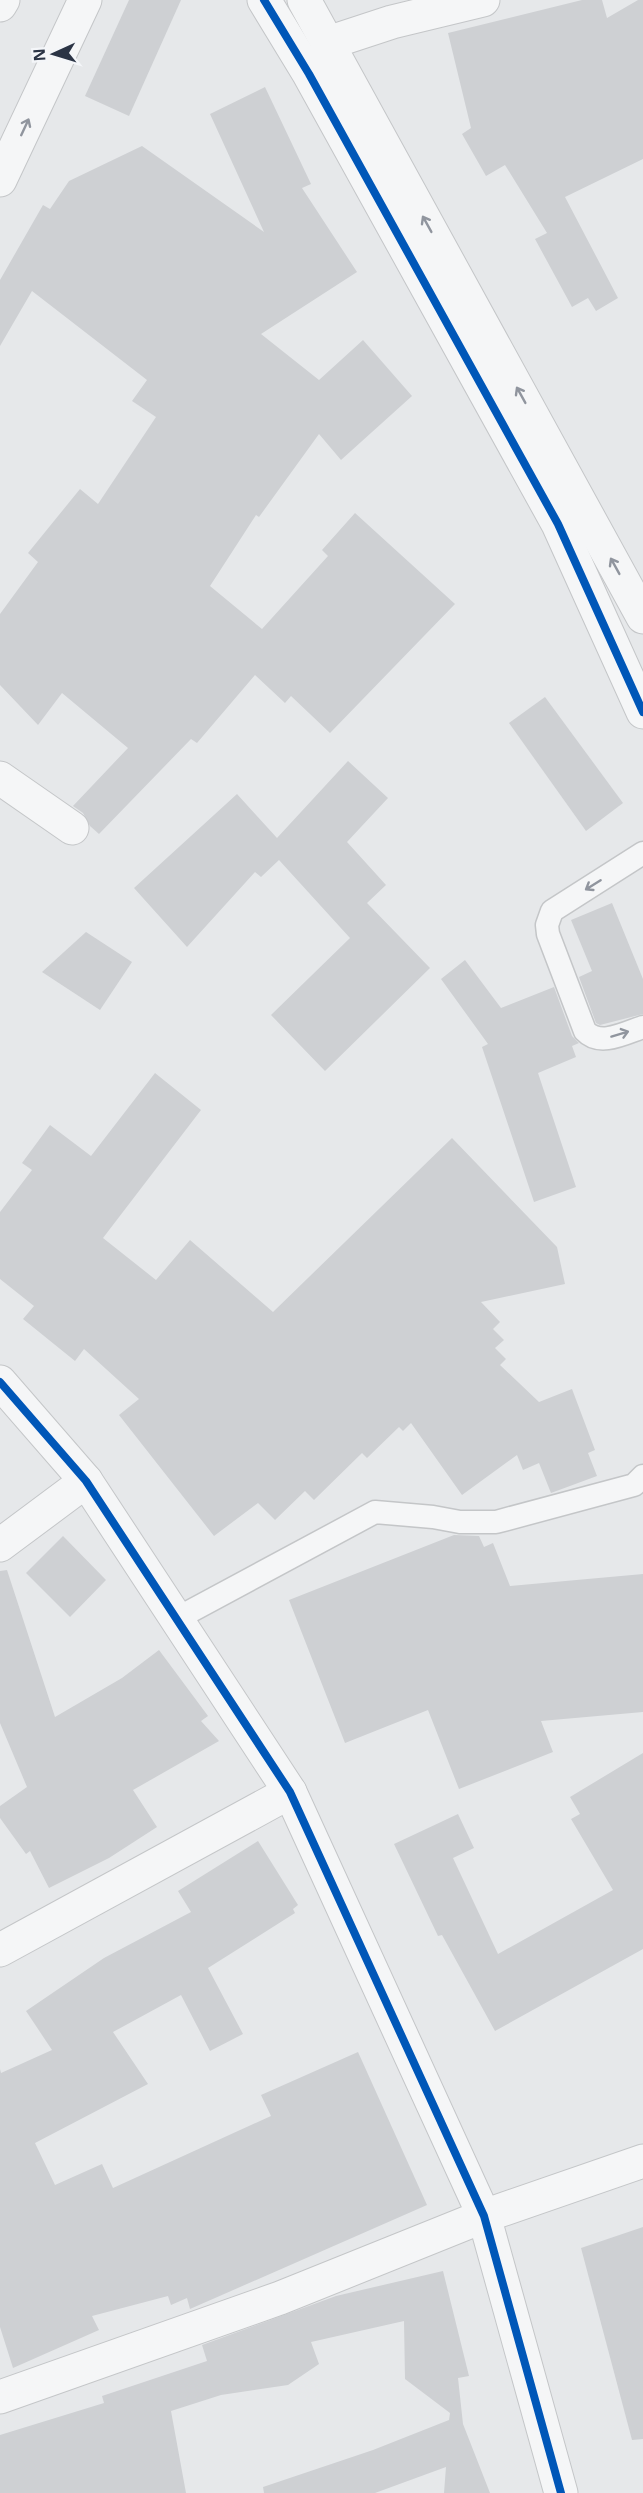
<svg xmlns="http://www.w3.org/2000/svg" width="643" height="2493" font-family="'Open Sans',sans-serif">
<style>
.building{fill:#ced0d3}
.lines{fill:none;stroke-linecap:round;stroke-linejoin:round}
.service-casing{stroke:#c4c6c8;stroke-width:25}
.minor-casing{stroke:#c4c6c8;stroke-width:35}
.tertiary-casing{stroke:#c4c6c8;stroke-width:35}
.service{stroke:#f5f6f7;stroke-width:22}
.minor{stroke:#f5f6f7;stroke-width:33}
.tertiary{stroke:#f5f6f7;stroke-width:33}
.cycleway-casing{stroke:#f4f6f9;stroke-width:11}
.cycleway{stroke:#0057b8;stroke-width:8}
.oneway{stroke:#90959e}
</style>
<rect width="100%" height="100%" fill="#e6e8ea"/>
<g class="building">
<path d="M 129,0 L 181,0 L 129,116 L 85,96 Z"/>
<path d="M 582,0 L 602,0 L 607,18 L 638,0 L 643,0 L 643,159 L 565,197 L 618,298 L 596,311 L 588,298 L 572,307 L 535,239 L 547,233 L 505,165 L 486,176 L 462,134 L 471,128 L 448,33 Z"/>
<path d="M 265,87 L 311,184 L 302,188 L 357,272 L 261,334 L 319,380 L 363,340 L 412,396 L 341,460 L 319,434 L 259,517 L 256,515 L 210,586 L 262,629 L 328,556 L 322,550 L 355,513 L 455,604 L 330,733 L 291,696 L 285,703 L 255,675 L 197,743 L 191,739 L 99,834 L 90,826 L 83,813 L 73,806 L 128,748 L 62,693 L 38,725 L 0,685 L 0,614 L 38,562 L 28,553 L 80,489 L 98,504 L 156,417 L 132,401 L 147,380 L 32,291 L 0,346 L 0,280 L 43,205 L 50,209 L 69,181 L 142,146 L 264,232 L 210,114 Z"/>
<path d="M 545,697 L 623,803 L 586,831 L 509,723 Z"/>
<path d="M 348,761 L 388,798 L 347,842 L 386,885 L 367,903 L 430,968 L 325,1071 L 271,1015 L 350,938 L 279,860 L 261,877 L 255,872 L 187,947 L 134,888 L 237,794 L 277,838 Z"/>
<path d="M 612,903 L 643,979 L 643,1014 L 600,1025 L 596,1023 L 579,977 L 592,971 L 571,920 Z"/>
<path d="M 86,932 L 132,962 L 100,1010 L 42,972 Z"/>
<path d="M 465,960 L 501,1008 L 554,987 L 572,1036 L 579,1043 L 572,1046 L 576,1057 L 538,1073 L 576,1187 L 534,1202 L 482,1047 L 488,1044 L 441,979 Z"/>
<path d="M 155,1073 L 201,1110 L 103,1238 L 156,1280 L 190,1240 L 273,1312 L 452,1138 L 557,1247 L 565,1284 L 481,1302 L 500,1322 L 493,1329 L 504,1340 L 495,1348 L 506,1359 L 500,1365 L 539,1402 L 572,1389 L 595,1450 L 588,1453 L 597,1476 L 551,1493 L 539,1463 L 523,1470 L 517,1455 L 462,1495 L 411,1423 L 403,1431 L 399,1427 L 367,1458 L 362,1453 L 314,1500 L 305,1491 L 275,1520 L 258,1503 L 214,1536 L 119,1415 L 139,1399 L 84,1349 L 75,1361 L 23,1319 L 34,1306 L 0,1279 L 0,1212 L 32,1170 L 22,1163 L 50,1125 L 91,1156 Z"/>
<path d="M 454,1535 L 479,1536 L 484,1547 L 493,1543 L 510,1586 L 643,1574 L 643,1712 L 541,1721 L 553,1752 L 459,1789 L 428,1710 L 345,1743 L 289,1600 Z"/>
<path d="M 63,1536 L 106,1580 L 70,1617 L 26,1573 Z"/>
<path d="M 7,1570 L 55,1717 L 122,1678 L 159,1650 L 208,1716 L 201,1721 L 219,1741 L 133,1790 L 157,1827 L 109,1858 L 49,1888 L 30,1851 L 26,1854 L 0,1818 L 0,1806 L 27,1787 L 0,1723 L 0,1571 Z"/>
<path d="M 643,1753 L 643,1949 L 495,2031 L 442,1935 L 438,1936 L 394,1844 L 458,1814 L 474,1848 L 453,1858 L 498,1954 L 613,1890 L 571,1819 L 580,1814 L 570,1797 Z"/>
<path d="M 258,1841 L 298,1905 L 293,1909 L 295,1913 L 208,1968 L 243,2034 L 210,2051 L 181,1995 L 113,2032 L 148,2084 L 35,2143 L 55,2185 L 102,2164 L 113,2188 L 271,2116 L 261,2095 L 358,2052 L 427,2205 L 190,2309 L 187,2298 L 171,2305 L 168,2296 L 92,2316 L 99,2330 L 13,2368 L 0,2327 L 0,2069 L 1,2073 L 52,2050 L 26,2011 L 104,1958 L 191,1912 L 178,1891 Z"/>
<path d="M 643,2227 L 643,2439 L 632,2440 L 581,2248 Z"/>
<path d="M 443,2271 L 469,2376 L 458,2378 L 463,2424 L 490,2493 L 444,2493 L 446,2467 L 375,2493 L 264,2493 L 263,2487 L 373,2450 L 449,2420 L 450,2413 L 405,2379 L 404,2321 L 311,2342 L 319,2364 L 288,2385 L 221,2395 L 171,2411 L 186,2493 L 0,2493 L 0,2435 L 104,2403 L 102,2396 L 207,2361 L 202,2345 L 336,2296 Z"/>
</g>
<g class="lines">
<g class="service-casing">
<g id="service">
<path d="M 643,853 L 552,911 L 547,925 L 548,934 L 585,1031 C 600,1047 625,1033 643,1027"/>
<path d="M 176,1619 L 375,1512 L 433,1517 L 460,1522 L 496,1522 L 634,1485 L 643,1476"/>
</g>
</g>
<g class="minor-casing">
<g id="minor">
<path d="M 328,43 L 392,22 L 483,0"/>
<path d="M 0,778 L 72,828"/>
<path d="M 0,1382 L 86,1481 L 290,1792 L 484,2216 L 561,2493"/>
<path d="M 0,1545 L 86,1481"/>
<path d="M 0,1950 L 290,1792"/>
<path d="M 0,2397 L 280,2298 L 484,2216 L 643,2161"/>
</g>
</g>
<g class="tertiary-casing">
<g id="tertiary">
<path d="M 264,0 L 309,74 L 558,524 L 643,712"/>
<path d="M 304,0 L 643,617"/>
<path d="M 0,5 L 3,0"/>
<path d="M 0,180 L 85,0"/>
</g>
</g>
<use href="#service" class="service"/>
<use href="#minor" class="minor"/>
<use href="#tertiary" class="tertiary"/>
<g class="cycleway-casing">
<g id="cycleway">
<path d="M 264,0 L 309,74 L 558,524 L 643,712"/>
<path d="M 0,1382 L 86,1481 L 290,1792 L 484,2216 L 561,2493"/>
</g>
</g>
<use href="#cycleway" class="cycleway"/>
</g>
<defs><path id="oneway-shaft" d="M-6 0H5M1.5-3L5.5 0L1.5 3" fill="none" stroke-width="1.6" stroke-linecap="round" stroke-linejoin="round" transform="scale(1.5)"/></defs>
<g class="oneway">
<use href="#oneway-shaft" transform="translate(25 127) rotate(-65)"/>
<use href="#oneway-shaft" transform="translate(427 224) rotate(-119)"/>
<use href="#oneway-shaft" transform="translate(521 395) rotate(-119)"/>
<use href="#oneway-shaft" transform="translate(615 566) rotate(-119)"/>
<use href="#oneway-shaft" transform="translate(593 885) rotate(148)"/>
<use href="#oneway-shaft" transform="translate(620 1034) rotate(-17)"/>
</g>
<g transform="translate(54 54) rotate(266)" stroke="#f4f6f9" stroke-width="4.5" paint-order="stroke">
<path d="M0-4.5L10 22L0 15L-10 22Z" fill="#2b3445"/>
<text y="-9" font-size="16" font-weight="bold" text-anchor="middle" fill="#2b3445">N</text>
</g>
</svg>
